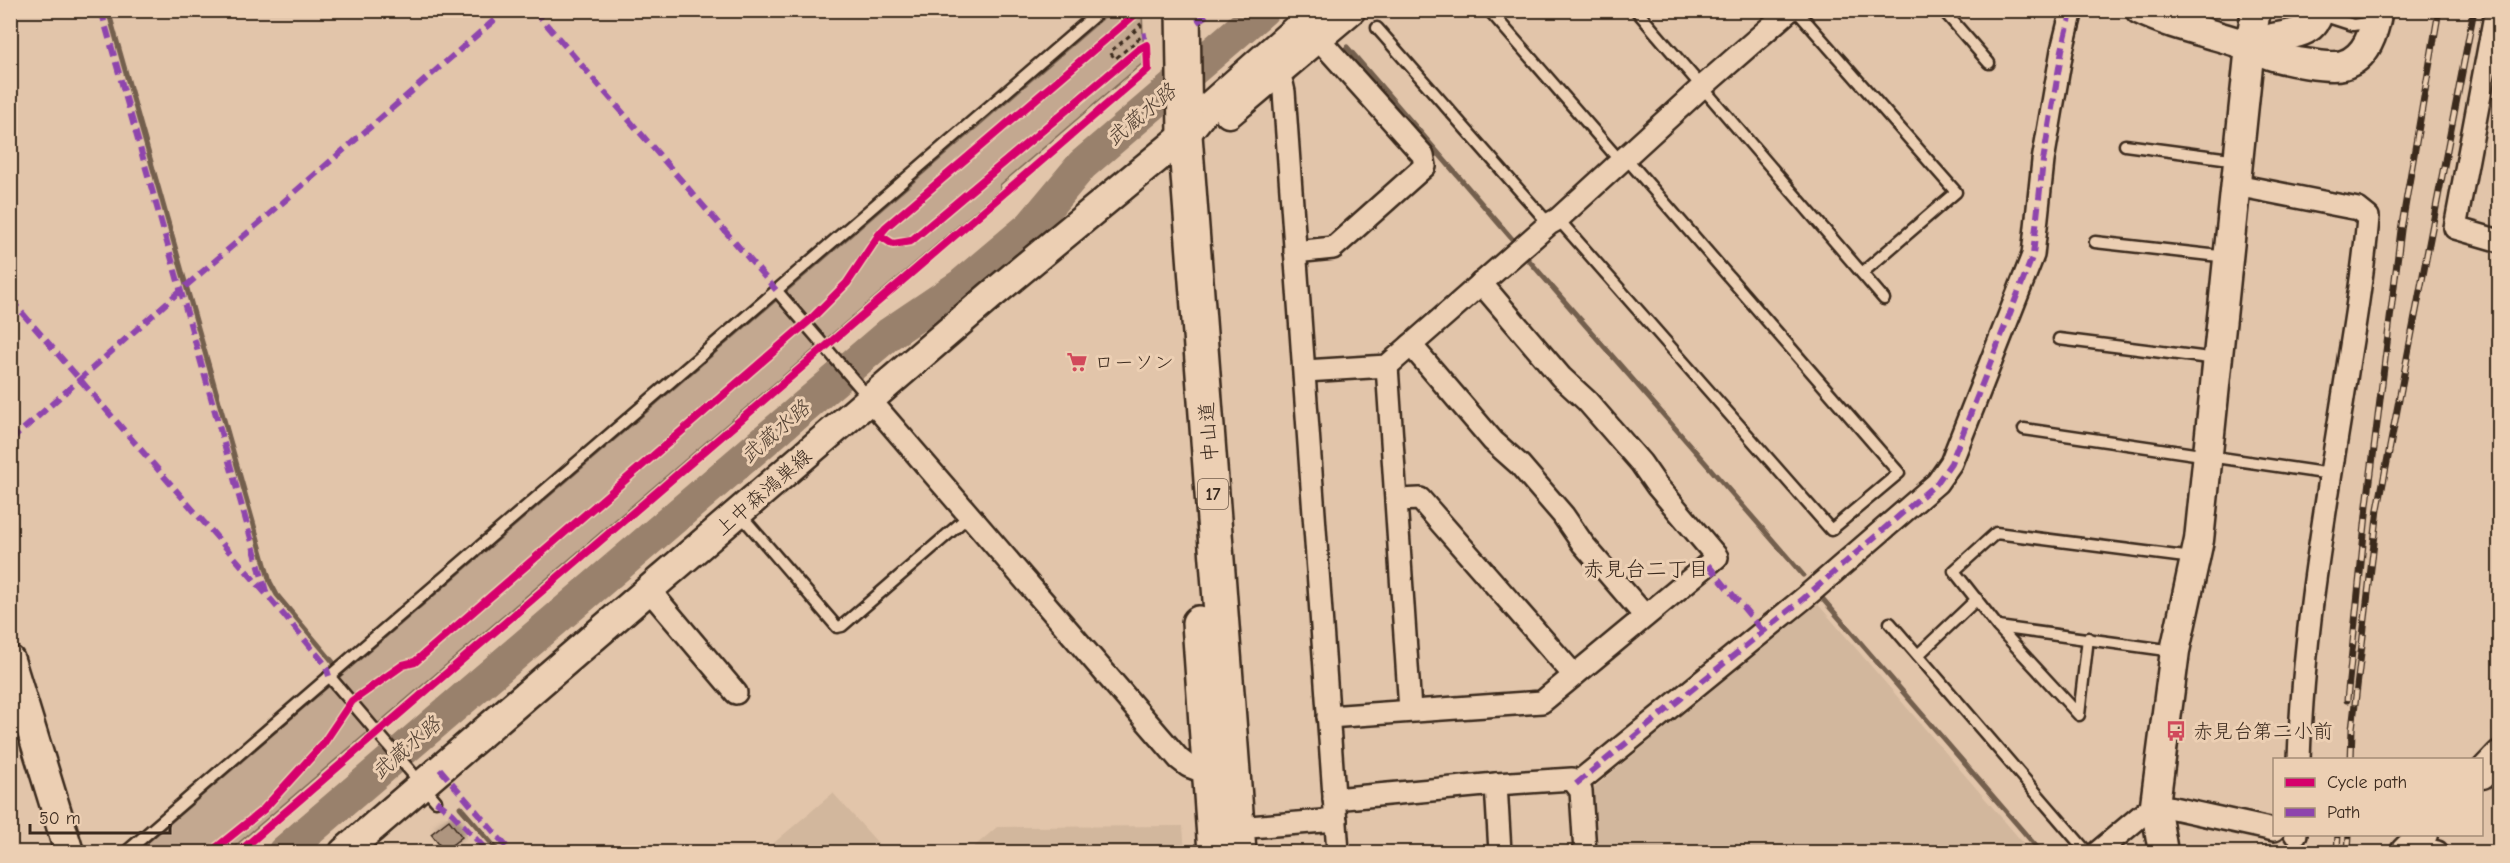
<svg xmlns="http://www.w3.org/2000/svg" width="2510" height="863" font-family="'Comic Neue','Klee One',sans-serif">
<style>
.built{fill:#d2b79d}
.green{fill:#c3a890;stroke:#7f6957;stroke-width:1.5}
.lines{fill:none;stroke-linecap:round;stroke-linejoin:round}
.stream{stroke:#735e4d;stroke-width:5}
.river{stroke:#99816c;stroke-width:33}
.building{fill:#ae957f;stroke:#3b2a1e;stroke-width:1.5;filter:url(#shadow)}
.lane-casing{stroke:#3b2a1e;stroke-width:15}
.street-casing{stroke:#3b2a1e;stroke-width:26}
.secondary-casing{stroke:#3b2a1e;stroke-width:33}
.highway-casing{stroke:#3b2a1e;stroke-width:38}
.path{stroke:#3b2a1e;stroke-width:3;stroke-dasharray:4.5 4.5;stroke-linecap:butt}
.lane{stroke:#eccfb3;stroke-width:10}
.street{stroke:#eccfb3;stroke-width:21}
.secondary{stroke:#eccfb3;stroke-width:28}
.highway{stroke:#eccfb3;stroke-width:33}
.rail-casing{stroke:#3b2a1e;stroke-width:7}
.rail{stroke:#eccfb3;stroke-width:4.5;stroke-dasharray:14;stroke-linecap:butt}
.quiet{stroke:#8e44ad;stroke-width:6;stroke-dasharray:12 6;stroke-linecap:butt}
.cycleway-casing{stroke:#eccfb3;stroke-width:11}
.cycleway{stroke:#d6006c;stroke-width:8}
.labels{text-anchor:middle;stroke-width:6;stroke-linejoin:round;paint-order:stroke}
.shield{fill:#eccfb3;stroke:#705c4b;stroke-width:1.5}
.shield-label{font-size:18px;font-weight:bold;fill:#3b2a1e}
.poi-label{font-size:20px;fill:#3b2a1e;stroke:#eccfb3;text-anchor:start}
.street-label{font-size:20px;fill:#3b2a1e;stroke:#eccfb3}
.water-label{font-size:21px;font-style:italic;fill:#524032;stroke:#eccfb3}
.neighbourhood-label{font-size:21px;fill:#3b2a1e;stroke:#eccfb3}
</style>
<defs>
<filter id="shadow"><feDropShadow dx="5.5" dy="-5.5" stdDeviation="3" flood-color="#0004"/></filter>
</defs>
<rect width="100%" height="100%" fill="#e2c5aa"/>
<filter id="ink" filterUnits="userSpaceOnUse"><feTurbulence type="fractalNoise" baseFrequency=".0167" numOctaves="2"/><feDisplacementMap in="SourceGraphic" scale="12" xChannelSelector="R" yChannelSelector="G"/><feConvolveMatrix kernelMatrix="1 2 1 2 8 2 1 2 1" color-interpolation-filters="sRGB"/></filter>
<g filter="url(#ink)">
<g class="built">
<path d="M 1816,602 L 2031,852 L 1594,852 L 1590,791 Z"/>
<path d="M 833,793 L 886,852 L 763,852 Z"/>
<path d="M 1183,826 L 1185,852 L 968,852 L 997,827 Z"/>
</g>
<path class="green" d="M 1112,11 L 1142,11 L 1144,62 L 1000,185 L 1001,189 L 228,852 L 137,852 Z"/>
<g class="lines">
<g class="stream">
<path d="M 108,10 L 270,582 L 277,595 L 333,662"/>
<path d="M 1347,47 L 1513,240"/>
<path d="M 1526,257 L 1803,575"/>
<path d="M 1821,597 L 2041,852"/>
<path d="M 460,807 L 499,852"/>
</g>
<path class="river" d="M 284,852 L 889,334 L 960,286 L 1031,226 L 1082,165 L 1263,10"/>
</g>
<path class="building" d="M 449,820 L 462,837 L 444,851 L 431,834 Z"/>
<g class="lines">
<g class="lane-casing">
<g id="lane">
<path d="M 1489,10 L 1621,162"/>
<path d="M 1636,10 L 1884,299"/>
<path d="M 1796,10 L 1956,192 L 1862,273"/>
<path d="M 1943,10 L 1989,63"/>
<path d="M 2319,14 L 2353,25 L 2373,22"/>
<path d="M 1377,28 L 1549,224"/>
<path d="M 2125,145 L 2238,160"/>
<path d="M 1558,219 L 1831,530 L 1899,473 L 1626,158"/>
<path d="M 2095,242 L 2228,257"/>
<path d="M 776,290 L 870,399"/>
<path d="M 2059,339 L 2217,359"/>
<path d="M 2024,429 L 2331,474"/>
<path d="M 739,513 L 837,627 L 842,626 L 970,515"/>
<path d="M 1890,623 L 2087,852"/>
<path d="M 1998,627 L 2174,651"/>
<path d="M 2088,638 L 2079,715 L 1998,627 L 1954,571 L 1996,533 L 2193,558"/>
<path d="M 1918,655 L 1977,599"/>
<path d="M 329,676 L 436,801"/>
<path d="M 126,852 L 1101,10"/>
</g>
</g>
<g class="street-casing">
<g id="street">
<path d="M 2496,10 L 2455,228 L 2500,241"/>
<path d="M 1267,62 L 1282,83 L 1284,92 L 1338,852"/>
<path d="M 2236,185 L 2358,209 L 2368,217 C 2364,271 2354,325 2346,379 C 2326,506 2303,631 2299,760"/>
<path d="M 1295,252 L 1333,248 L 1425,166 L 1423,155 L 1317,37"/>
<path d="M 1411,345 L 1493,441 L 1520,465 L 1563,515 L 1583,544 L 1645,616"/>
<path d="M 1387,366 L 1410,710"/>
<path d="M 1305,371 L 1387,366 L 1549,224 L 1558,219 L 1702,87 L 1790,10"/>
<path d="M 870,400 L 1179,759 L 1188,766 L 1209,774"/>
<path d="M 1398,500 L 1420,499 L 1574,675"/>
<path d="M 649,590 L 736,693"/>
<path d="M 1328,717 L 1542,702 L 1717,557 L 1657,486 L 1641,463 L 1587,401 L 1561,377 L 1481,283"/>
<path d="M 1496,784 L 1500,852"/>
<path d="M 1576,784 L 1803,599 L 1937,483 L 1951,463 L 2033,255 L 2043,161 L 2062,50 L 2072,10"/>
<path d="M 1334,799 L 1496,784 L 1572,779 L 1581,791 L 1585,852"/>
<path d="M 1237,828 L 1336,820"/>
<path d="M 2295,834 L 2296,834"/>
<path d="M 2412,846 L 2437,852"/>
<path d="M 2098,852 L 2155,804 L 2274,830"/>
</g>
</g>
<g class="secondary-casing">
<g id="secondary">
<path d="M 2140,10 C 2175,27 2213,33 2249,46 C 2257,48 2263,53 2270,55 C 2285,60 2328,69 2343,65 C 2367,58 2374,32 2378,10"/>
<path d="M 2250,46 C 2257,43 2265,40 2273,38 C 2291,34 2315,34 2319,10"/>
<path d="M 1229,113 L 1351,10"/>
<path d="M 10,660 L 69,852"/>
<path d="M 2482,774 L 2500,755"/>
<path d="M 344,852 L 990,296 L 1185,135 L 1205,110 L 1318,10"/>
<path d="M 2163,852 L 2155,804 L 2175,651 L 2199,540 L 2250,46 L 2256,10"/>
<path d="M 2405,852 L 2423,834"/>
</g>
</g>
<g class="highway-casing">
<g id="highway">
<path d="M 1183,10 L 1185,135 L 1239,852"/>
<path d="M 1199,623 L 1215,852"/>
</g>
</g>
<path class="path" d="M 1134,16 L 1141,26 L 1110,52 L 1115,59 L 1142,36"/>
<use href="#lane" class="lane"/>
<use href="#street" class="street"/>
<use href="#secondary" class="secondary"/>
<use href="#highway" class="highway"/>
<g class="rail-casing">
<g id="rail">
<path d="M 2347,700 L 2367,505 L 2401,230 L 2439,10"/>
<path d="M 2351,760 L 2352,729 L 2378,509 L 2474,10"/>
<path d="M 2337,852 L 2338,834"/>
<path d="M 2348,852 L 2349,834"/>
</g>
</g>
<use href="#rail" class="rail"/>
<g class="quiet">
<path d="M 101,10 L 267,595"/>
<path d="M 534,10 L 776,290"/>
<path d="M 1197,22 L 1213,10"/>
<path d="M 1142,36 L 1147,35"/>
<path d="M 10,299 L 267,595 L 325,664 L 329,676"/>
<path d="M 10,441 L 180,291 L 506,10"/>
<path d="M 1708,565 L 1762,630"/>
<path d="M 440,769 L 511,852"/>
<path d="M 1576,784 L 1803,599 L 1937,483 L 1951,463 L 2033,255 L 2043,161 L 2062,50 L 2072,10"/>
<path d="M 436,801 L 453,814 L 488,852"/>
</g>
<g class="cycleway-casing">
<g id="cycleway">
<path d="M 211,852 L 263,810 L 323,744 L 352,701 L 403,665 L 415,662 L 810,320 L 847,283 L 879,235 L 886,227 L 1140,10"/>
<path d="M 239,852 L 1148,69 L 1147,45 L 1138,50 L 911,241 L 893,244 L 879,235"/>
</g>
</g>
<use href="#cycleway" class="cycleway"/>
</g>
</g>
<defs>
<g id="supermarket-bare" transform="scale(1.62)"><path d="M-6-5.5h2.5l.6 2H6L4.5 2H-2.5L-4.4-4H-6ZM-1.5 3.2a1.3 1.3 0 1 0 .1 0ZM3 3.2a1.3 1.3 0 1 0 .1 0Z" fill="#d1495b" stroke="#eccfb3" stroke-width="2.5" paint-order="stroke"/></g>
<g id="bus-bare" transform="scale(1.62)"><path d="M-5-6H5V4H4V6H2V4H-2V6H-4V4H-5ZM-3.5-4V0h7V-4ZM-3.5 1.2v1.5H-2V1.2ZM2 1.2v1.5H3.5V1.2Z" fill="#d1495b" stroke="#eccfb3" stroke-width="2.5" paint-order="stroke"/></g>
</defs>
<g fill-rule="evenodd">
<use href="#supermarket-bare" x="1077" y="362"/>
<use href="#bus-bare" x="2176" y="731"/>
</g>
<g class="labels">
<rect class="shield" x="1198" y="479" width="30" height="30" rx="4.5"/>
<g class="shield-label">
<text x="1213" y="500">17</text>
</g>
<g class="poi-label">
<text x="1094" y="369">ローソン</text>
<text x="2193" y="738">赤見台第二小前</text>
</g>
<g class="street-label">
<text transform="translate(1208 432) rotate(-94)" y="7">中山道</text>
<text transform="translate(763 492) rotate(-41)" y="7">上中森鴻巣線</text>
</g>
<g class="water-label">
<text transform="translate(1141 115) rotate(-40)" y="7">武蔵水路</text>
<text transform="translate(775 432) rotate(-41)" y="7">武蔵水路</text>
<text transform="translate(406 748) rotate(-41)" y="7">武蔵水路</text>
</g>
<g class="neighbourhood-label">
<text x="1646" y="576">赤見台二丁目</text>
</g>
</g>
<rect width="2510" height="863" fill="none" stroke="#eccfb3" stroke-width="36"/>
<rect x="18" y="18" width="2474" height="827" fill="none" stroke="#3b2a1e" stroke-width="2" filter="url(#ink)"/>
<rect x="2273" y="758" width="210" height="78" fill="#eccfb3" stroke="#a58d77" stroke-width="1.5"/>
<rect x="2285" y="778" width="30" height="9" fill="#d6006c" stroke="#a58d77" stroke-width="1.5"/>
<text x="2327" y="788" font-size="18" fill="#3b2a1e">Cycle path</text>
<rect x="2285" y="808" width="30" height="9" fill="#8e44ad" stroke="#a58d77" stroke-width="1.5"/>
<text x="2327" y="818" font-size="18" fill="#3b2a1e">Path</text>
<path d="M30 824v9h140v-9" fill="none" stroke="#3b2a1e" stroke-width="3"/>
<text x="39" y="824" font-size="18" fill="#3b2a1e" stroke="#eccfb3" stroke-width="4.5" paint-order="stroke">50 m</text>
</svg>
